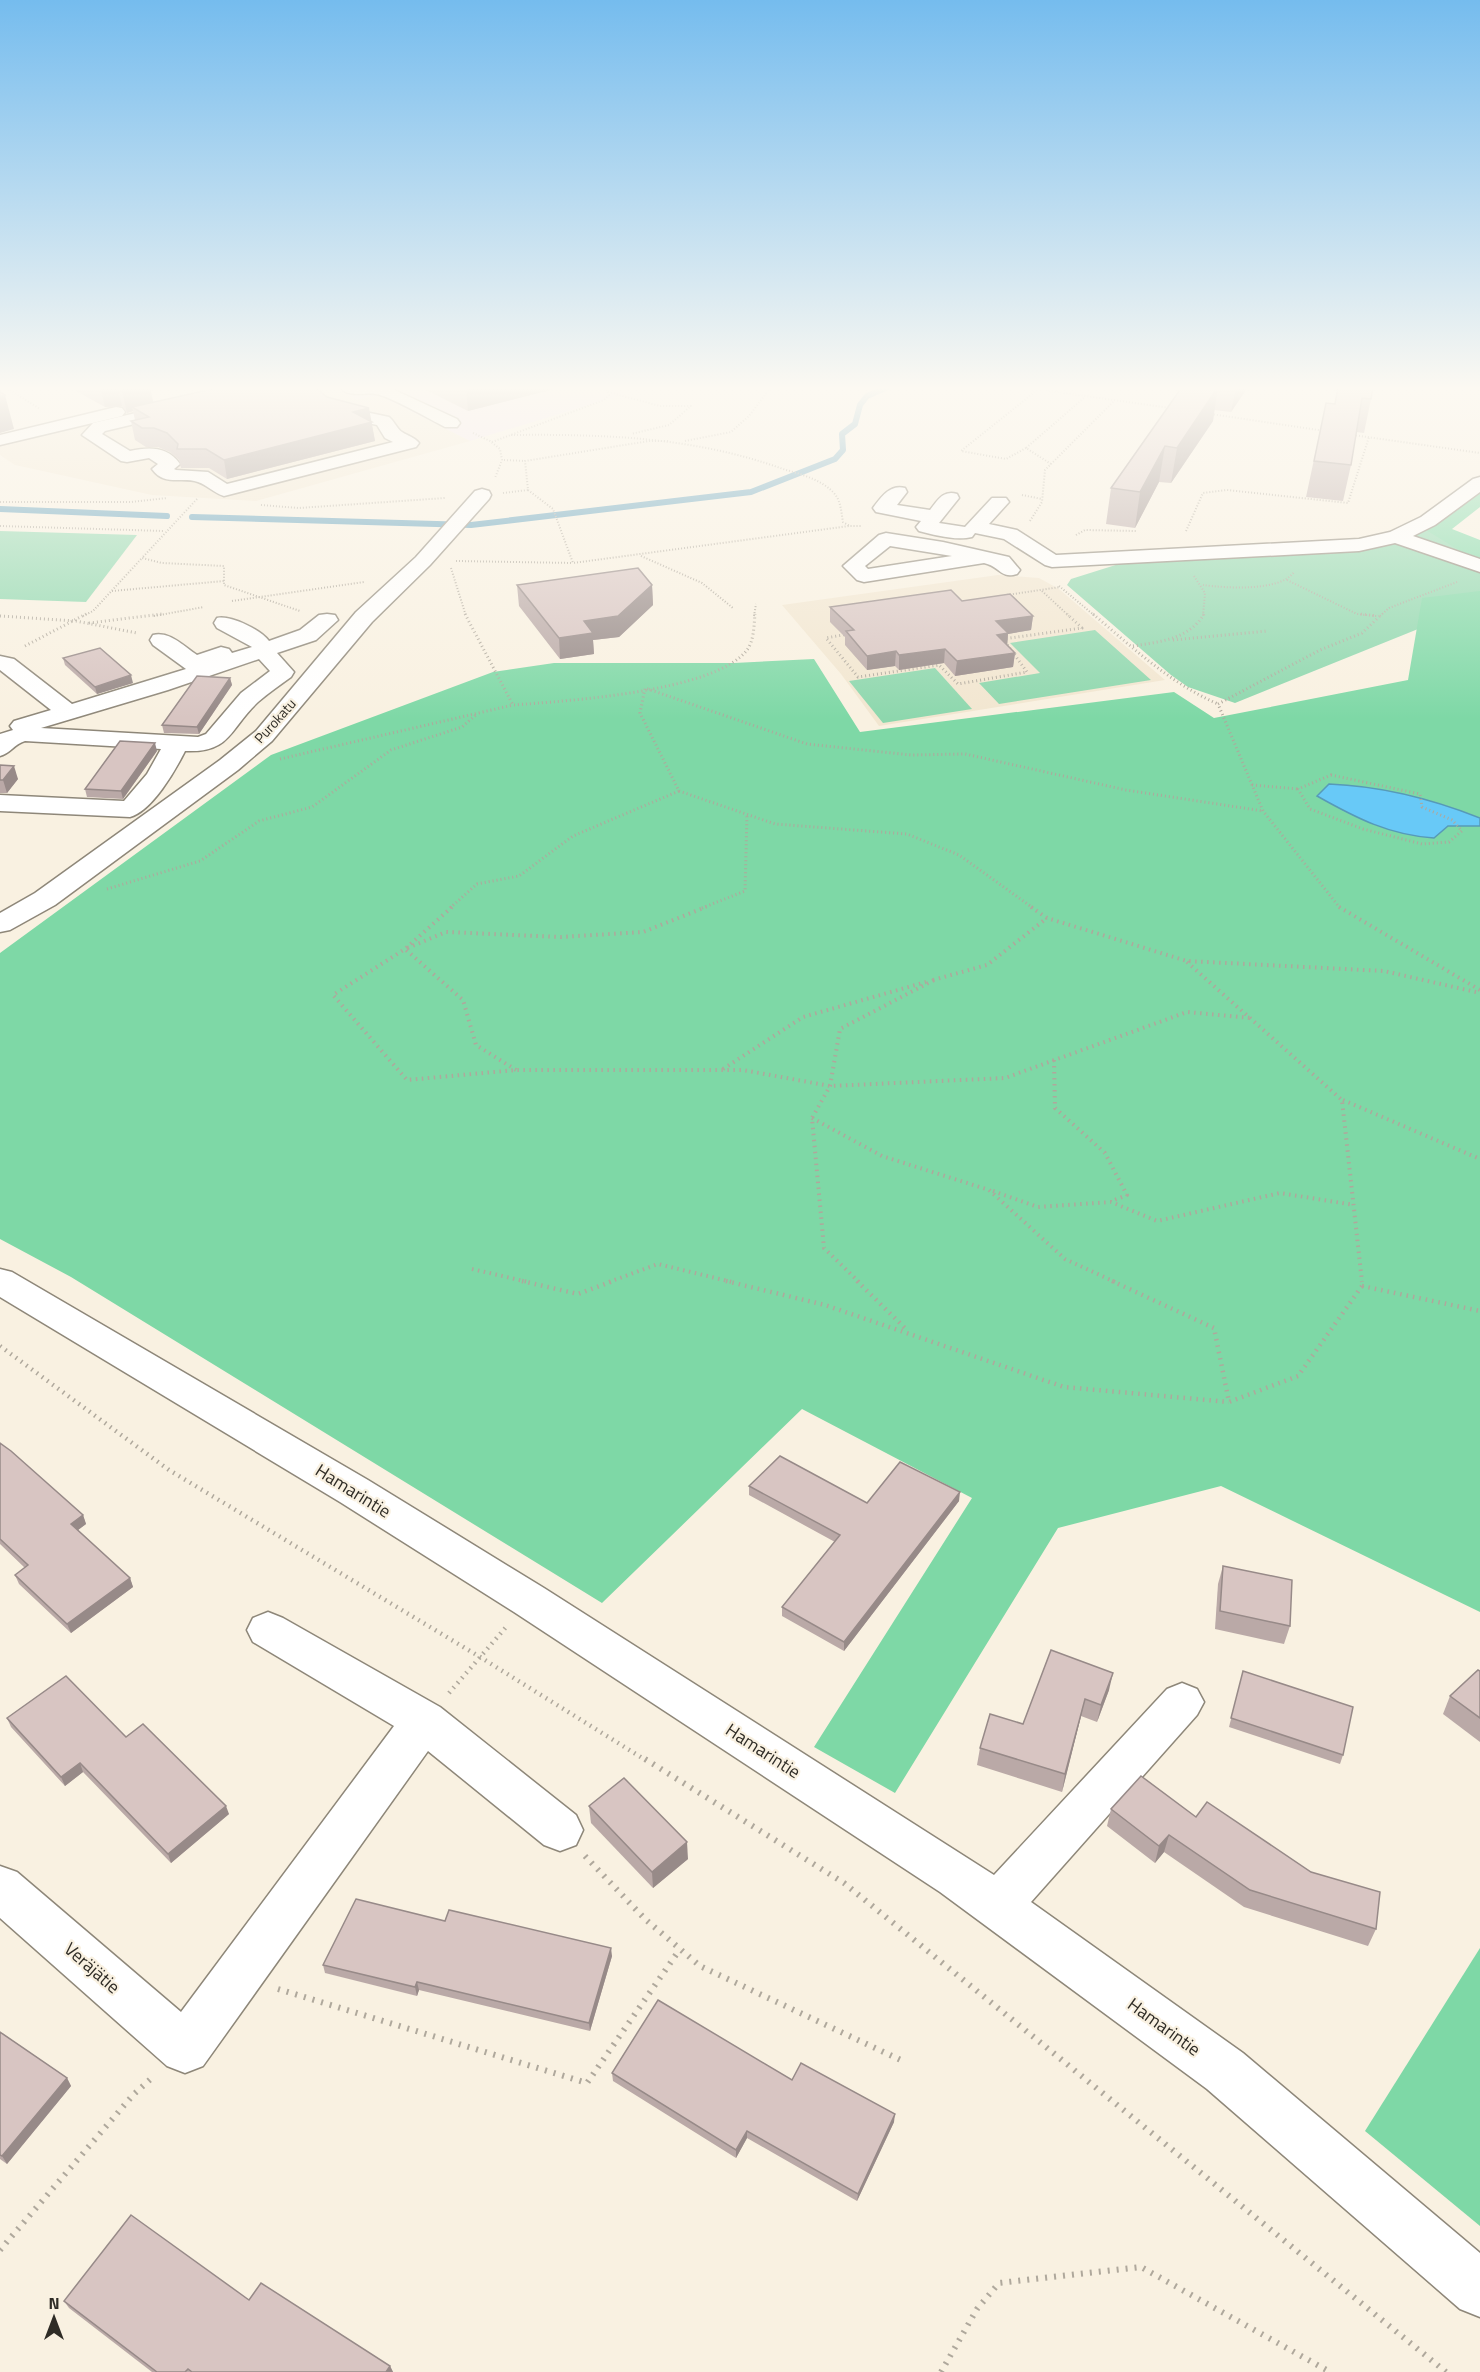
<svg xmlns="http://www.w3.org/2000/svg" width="1480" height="2372" font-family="'Titillium Web',sans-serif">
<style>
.commercial{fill:#f3e1f2}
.built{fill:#f2e6d0}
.green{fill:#8dd7ad}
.forest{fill:#7ed8a6}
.water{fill:#68c9f7;stroke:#579ab8;stroke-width:1.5}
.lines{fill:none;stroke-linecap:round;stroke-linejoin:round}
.stream{stroke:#579ab8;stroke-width:6}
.minor-casing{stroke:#8e8779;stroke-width:3}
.path-far4{stroke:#afa89c;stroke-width:2;stroke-dasharray:1 2;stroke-linecap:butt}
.path-far3{stroke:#afa89c;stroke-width:3;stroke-dasharray:1 3;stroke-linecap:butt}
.path-far2{stroke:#afa89c;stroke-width:4;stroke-dasharray:1.5 4.5;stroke-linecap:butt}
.path-far1{stroke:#afa89c;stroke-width:4.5;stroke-dasharray:1.5 5;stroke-linecap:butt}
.path{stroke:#afa89c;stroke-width:6;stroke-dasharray:2 7;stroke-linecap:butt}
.minor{fill:#fff;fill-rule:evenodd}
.wall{fill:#baa9a7}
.shaded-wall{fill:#978a88}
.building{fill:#d8c5c2;stroke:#978a88;stroke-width:1.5}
.labels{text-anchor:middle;stroke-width:4.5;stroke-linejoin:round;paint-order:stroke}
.far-street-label{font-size:14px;fill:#2f2c26;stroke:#f9f1e1}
.near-street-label{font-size:18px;fill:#2f2c26;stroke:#f9f1e1}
</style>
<rect width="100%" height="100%" fill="#f9f1e1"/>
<path class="commercial" d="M 331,387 L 608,387 L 625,394 L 470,441 L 378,395 L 357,400 Z"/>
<g class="built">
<path d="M 232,387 L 331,387 L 357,400 L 378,395 L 470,441 L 256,501 L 152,495 L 15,465 L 0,455 L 0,441 Z"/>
<path d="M 998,575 L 1039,578 L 1059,589 L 1165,680 L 879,726 L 841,674 L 782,605 Z"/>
</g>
<g class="green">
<path d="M 1428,530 L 1480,551 L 1480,604 L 1235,703 L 1188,687 L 1171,675 L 1067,585 L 1071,579 L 1122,563 L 1398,540 Z"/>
<path d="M 0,531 L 137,535 L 86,602 L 0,599 Z"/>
<path d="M 1095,630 L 1151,680 L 999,704 L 979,683 L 1040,673 L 1010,643 Z"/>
<path d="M 935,668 L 972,709 L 883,723 L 849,681 Z"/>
</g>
<g class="forest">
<path d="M 1480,493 L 1480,507 L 1452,529 L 1480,540 L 1480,563 L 1426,530 Z"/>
<path d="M 1480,591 L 1480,1612 L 1221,1486 L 1058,1528 L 895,1793 L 814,1747 L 972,1498 L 802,1409 L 602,1603 L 71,1277 L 0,1239 L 0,953 L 271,755 L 493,672 L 554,663 L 734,663 L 814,659 L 860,732 L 1174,692 L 1214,718 L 1408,680 L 1422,598 Z"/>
<path d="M 1480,1948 L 1480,2226 L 1365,2131 Z"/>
</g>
<path class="water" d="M 1329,784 C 1381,786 1432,799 1480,818 L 1480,826 L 1448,826 L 1434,838 C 1389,835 1356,818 1317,796 Z"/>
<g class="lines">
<g class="stream">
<path d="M 0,509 L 167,516"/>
<path d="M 192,517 L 471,525 L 751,492 L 835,459 L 843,450 L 842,434 L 855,424 L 860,405 L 867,396 L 888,387"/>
</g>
<g class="minor-casing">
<g id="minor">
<path d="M 340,387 L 388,387 L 457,419 L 460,423 L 457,427 L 445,427 C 429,419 390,396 376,394 C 363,392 348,398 340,387 Z"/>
<path d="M 328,399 L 351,409 L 389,417 C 395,422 397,429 402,432 C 408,436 414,437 419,443 L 416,447 L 224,496 C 214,493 207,485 198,482 C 181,476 165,487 152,469 L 158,464 L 149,458 L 127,462 L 121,461 L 82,435 L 93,423 L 179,403 L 185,404 L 188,408 L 185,412 L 105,431 L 102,434 L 130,451 C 149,447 167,446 180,464 L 174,469 L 176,470 L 208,472 L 227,484 L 393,442 L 385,438 L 377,425 C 359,421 332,419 319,404 L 322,400 Z"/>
<path d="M 116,407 L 122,408 L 125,412 L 122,416 L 0,445 L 0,435 Z"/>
<path d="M 1480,477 L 1480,492 L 1435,525 L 1413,536 L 1480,559 L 1480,572 L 1395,543 L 1359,551 L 1052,567 L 1045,565 L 1004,539 L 975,533 L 972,537 C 956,541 935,535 919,531 L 916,527 L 921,521 L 876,512 L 873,508 C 881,497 890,484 905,488 L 907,492 L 897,505 L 930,510 C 938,500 943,490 957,494 L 959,498 L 939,523 L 965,527 L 992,498 L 1006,498 L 1009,502 L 989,524 L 1017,530 L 1056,555 L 1359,539 L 1390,532 L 1421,517 L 1473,479 Z"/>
<path d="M 482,489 L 489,491 L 491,495 L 489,499 L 430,565 L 372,622 L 272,741 L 238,770 L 55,905 L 10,930 L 0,932 L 0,913 L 35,893 L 220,760 L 256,731 L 356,612 L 416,557 L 475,491 Z"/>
<path d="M 886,533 L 943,542 L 1009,557 L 1020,570 L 1017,574 C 1000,579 1001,567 984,563 L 864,582 L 857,580 L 843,566 L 879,535 ZM 890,546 L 952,556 L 868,569 L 865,566 Z"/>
<path d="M 327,614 L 335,615 L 338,620 L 316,640 L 277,653 L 294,672 L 291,677 C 280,685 268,693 258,702 C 229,729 231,753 185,751 C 175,771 152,811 130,817 L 0,811 L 0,795 L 124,801 L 147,774 L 161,749 L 25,741 C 14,744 11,753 0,756 L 0,734 L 13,730 L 10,726 L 14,721 L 51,710 L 0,670 L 0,656 L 14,659 L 72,704 L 186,669 L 153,645 L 150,640 L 153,635 C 170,631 183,646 197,655 L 221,647 L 229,649 L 232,653 L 252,647 L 217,628 L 214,623 L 217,618 C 231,615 261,630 269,641 L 300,630 L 319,615 ZM 259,659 L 270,671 L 241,693 L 206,734 L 198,737 L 41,728 L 168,690 Z"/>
<path d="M 0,1269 L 12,1272 L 368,1480 L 544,1588 L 994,1875 L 1167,1689 L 1182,1683 L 1197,1689 L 1204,1702 L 1197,1715 L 1031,1902 L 1243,2053 L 1480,2253 L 1480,2317 L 1460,2309 L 1207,2089 L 940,1892 L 514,1612 L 340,1502 L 0,1297 Z"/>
<path d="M 268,1612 L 283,1618 L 440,1707 L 576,1815 L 583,1830 L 576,1845 L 560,1851 L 544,1845 L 428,1751 L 203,2066 L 185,2073 L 167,2066 L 0,1918 L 0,1866 L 17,1872 L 181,2012 L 394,1726 L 253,1642 L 247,1630 L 253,1618 Z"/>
</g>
</g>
<g class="path-far4">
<path d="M 5,387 L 40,409"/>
<path d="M 1022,387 L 1170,408"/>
<path d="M 608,392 L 660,406 L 691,406 L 669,425 L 631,434"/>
<path d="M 1211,414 L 1325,431"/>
<path d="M 473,433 L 490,441 L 500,449 L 502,460 L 495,478"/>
<path d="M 511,435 C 604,434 695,437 783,469 C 800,474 820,479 833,492 C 841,500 841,511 843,522 L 850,526 L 861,526"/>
<path d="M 1353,435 L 1480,453"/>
<path d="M 685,441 L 731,432 L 749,416 L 771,387"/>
<path d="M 492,442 L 604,400 L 609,395 L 607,390 L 600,387"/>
<path d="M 1026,448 L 1006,459 L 961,451 L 1041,387"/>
<path d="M 504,460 L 525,461"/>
<path d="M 1051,464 L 1026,448 L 1085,397"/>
<path d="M 528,490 L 553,509 L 573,563 L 849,526"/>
<path d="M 503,493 L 528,490 L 525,461 L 649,441 L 669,441"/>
<path d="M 1022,495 L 1042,499"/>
<path d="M 197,499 L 142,558 L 162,563 L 224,566 L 224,585 L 300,611"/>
<path d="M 0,502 L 131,502 L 167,498"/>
<path d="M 261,505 L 299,508 L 445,498"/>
<path d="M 1030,521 L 1042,502 L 1045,470 L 1114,401"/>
<path d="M 0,526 L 164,531"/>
<path d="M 1186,531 L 1203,493 L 1227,490 L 1348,503 L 1369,437"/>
<path d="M 1076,535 L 1085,530 L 1136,531"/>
<path d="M 641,556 L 702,583 L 733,608"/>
<path d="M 456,561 L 573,563"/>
<path d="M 451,568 L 466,616"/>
<path d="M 1194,576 L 1205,593 L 1203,616"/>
<path d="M 1287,580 L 1357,614 L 1376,616"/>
<path d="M 1203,585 C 1225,588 1280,592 1294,572"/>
<path d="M 1059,586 L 1095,616"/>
<path d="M 112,591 L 224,581"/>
<path d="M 1042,591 L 1069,616"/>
<path d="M 1007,595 L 1060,587"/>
<path d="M 232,601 L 364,582"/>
<path d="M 83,616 L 93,611 L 142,558"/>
<path d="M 154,616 L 204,607"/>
<path d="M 754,616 L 756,604"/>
<path d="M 1380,616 L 1389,608 L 1457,582"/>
</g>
<g class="path-far3">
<path d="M 465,614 L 513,705 C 565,701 715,692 747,650 C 754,641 754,625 755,614"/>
<path d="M 1093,614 C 1133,648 1170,683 1218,704"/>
<path d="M 1361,614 L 1377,616"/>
<path d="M 0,616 L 76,621 L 137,633"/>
<path d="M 89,623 L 162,614"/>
<path d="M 848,634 L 826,638 L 858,677 L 939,665 L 958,684 L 1027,672 L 1003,639 L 1082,628 L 1067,614"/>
<path d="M 1173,640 L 1267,631"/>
<path d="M 25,646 L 86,614"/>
<path d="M 1133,646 C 1159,642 1190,639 1204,614"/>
<path d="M 280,759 L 513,705"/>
<path d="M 1331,775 L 1420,794 L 1422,807 L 1452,820 L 1462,831 L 1449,842 L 1422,844 L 1363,829 L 1310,809 L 1298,789 Z"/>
<path d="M 1252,785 L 1298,789"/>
<path d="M 107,889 L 200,861 L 259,821 L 312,807 L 391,750 L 462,727 L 477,714"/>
<path d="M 450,908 L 477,884 L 519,876 L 573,836 L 679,791"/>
<path d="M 702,908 L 745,891 L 747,814"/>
<path d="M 1033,908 L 959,855 L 907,834 L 775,824 L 679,791 L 640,713 L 645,688 L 807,744 L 911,755 L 965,754 L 1126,790 L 1263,811"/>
<path d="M 1340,908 L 1263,811 L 1218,704 L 1320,650 L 1362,633 L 1382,614"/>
</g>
<g class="path-far2">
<path d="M 452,907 L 405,949 L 333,995 L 407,1080 L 516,1070 L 743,1070 L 830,1086 L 1005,1078 L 1187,1012 L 1251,1018"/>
<path d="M 1031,907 L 1047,918 L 1187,961 L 1384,971 L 1480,993"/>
<path d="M 1339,907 L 1480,990"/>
<path d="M 1187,962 L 1342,1100 L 1362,1282"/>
<path d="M 933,980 L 987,965 L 1047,918"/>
<path d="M 1054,1060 L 1055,1108 L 1105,1153 L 1127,1195 L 1112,1201"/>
<path d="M 723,1069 L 803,1017 L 926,982"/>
<path d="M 516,1070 L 476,1045 L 463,1000 L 405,949 L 446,932 L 561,937 L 643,932 L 706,907"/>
<path d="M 1343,1100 L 1480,1159"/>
<path d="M 812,1118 L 882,1156 L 989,1190 L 1065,1259 L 1115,1282"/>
<path d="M 993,1191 L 1038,1207 L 1111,1202 L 1157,1221 L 1280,1193 L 1354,1205"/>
<path d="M 472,1269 L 528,1282"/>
<path d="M 609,1282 L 658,1264 L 732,1282"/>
<path d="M 859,1282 L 824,1248 L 812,1118 L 830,1086 L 840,1029 L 934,980"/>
</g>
<g class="path-far1">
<path d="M 522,1281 L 578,1294 L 613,1281"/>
<path d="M 726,1281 L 825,1305 L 1064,1387 L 1229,1402"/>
<path d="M 857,1281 L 908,1331"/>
<path d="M 1112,1281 L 1214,1328 L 1229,1402 L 1298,1376 L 1362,1286 L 1361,1281"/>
<path d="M 1362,1286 L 1480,1311"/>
<path d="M 0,1346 L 169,1470 L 480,1657 L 647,1761"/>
<path d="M 449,1693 L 507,1626"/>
</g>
<g class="path">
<path d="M 645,1759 L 844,1883 L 1446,2372"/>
<path d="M 585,1856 L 645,1919 L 700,1966 L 905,2062"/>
<path d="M 278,1989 L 587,2083 L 680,1949"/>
<path d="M 0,2250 L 133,2095 L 154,2076"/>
<path d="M 941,2372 L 977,2309 L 999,2283 L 1141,2267 L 1330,2372"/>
</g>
<use href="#minor" class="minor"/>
</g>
<g class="wall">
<path d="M 69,387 L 150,387 L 153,403 L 221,387 L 318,387 L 319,390 L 327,397 L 371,421 L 375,441 L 227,479 L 209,468 L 181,468 L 179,460 L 170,452 L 158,447 L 146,447 L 135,440 L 131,421 L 135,420 L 133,411 L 127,413 L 122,406 L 105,407 Z"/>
<path d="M 420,387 L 562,387 L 468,411 Z"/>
<path d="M 1182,387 L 1248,387 L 1231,412 L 1214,410 L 1213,421 L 1171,483 L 1159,482 L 1135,528 L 1106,524 L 1111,488 Z"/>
<path d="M 1338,387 L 1371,399 L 1364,433 L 1356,432 L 1351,465 L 1343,501 L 1306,497 L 1326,403 L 1335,404 Z"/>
<path d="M 517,585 L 652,585 L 653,605 L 619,637 L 593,640 L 594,654 L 560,659 L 519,606 Z"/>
<path d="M 962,601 L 1033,616 L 1031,630 L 1008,634 L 1007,645 L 1015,653 L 1013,667 L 955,676 L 944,663 L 899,670 L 895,666 L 867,670 L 845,645 L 845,637 L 830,622 L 830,607 Z"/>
<path d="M 63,658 L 133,683 L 97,694 L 65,665 Z"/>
<path d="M 230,678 L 232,685 L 199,734 L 164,733 L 162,725 Z"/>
<path d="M 157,751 L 123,799 L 87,797 L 85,789 Z"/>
<path d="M 0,765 L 18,779 L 7,793 L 0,793 Z"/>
<path d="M 0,1443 L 83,1515 L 86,1524 L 78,1530 L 130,1578 L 133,1587 L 71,1633 L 19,1584 L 15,1575 L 25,1568 L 0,1544 Z"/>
<path d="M 749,1486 L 867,1503 L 959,1501 L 844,1651 L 782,1616 L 782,1607 L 835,1542 L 749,1495 Z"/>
<path d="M 1223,1566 L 1290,1626 L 1284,1644 L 1215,1629 L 1218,1584 Z"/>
<path d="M 1051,1650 L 1109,1690 L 1097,1722 L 1081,1716 L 1062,1792 L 977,1765 L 980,1748 L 1023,1724 Z"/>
<path d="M 1480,1671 L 1480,1742 L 1443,1714 L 1450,1696 Z"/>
<path d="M 1241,1680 L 1343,1755 L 1340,1764 L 1229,1727 Z"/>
<path d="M 7,1718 L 126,1737 L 229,1814 L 171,1863 L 83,1772 L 65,1786 L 11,1727 Z"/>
<path d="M 589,1806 L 688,1859 L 653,1888 L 591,1823 Z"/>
<path d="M 1111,1809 L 1196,1817 L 1376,1929 L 1368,1946 L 1244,1907 L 1164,1852 L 1155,1863 L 1107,1826 Z"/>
<path d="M 445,1921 L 612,1956 L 590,2031 L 419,1990 L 417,1996 L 325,1973 L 323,1965 Z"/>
<path d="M 0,2032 L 67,2078 L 71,2086 L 7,2164 L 0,2159 Z"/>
<path d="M 612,2073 L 792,2080 L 894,2122 L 857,2201 L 747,2138 L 736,2158 L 613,2081 Z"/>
<path d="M 249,2300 L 390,2366 L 393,2372 L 152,2372 L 69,2308 L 64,2301 Z"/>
</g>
<g class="shaded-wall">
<path d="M 100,387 L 118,387 L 122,406 L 105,407 Z"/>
<path d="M 121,387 L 150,387 L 154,406 L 132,407 L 133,411 L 127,413 Z"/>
<path d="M 466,387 L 562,387 L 468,411 Z"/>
<path d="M 1218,387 L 1213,421 L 1171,483 L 1177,448 Z"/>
<path d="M 1236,387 L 1248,387 L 1231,412 Z"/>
<path d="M 5,395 L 14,429 L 0,433 L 0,397 Z"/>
<path d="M 369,408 L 375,441 L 227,479 L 224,460 L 353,412 Z"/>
<path d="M 1165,446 L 1159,482 L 1135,528 L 1140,492 Z"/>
<path d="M 652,585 L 653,605 L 619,637 L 593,640 L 594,654 L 560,659 L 559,638 L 584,621 Z"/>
<path d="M 1033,616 L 1031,630 L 1008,634 L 1007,648 L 996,649 L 996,621 Z"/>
<path d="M 945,649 L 944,663 L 899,670 L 899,655 Z"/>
<path d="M 896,651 L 895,666 L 867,670 L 867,656 Z"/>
<path d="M 1015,653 L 1013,667 L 955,676 L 957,661 Z"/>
<path d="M 131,675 L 133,683 L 97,694 L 95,687 Z"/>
<path d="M 230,678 L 232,685 L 199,734 L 197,727 Z"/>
<path d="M 155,743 L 157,751 L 123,799 L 121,791 Z"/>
<path d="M 14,766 L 18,779 L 7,793 L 3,780 Z"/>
<path d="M 960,1492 L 959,1501 L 844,1651 L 844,1642 Z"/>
<path d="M 83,1515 L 86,1524 L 74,1533 L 71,1524 Z"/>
<path d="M 130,1578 L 133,1587 L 71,1633 L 67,1624 Z"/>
<path d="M 1113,1673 L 1109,1690 L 1097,1722 L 1101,1705 Z"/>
<path d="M 1085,1699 L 1081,1716 L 1062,1792 L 1065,1774 Z"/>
<path d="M 80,1763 L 83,1772 L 65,1786 L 61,1777 Z"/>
<path d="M 226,1806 L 229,1814 L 171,1863 L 168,1854 Z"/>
<path d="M 1169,1835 L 1164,1852 L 1155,1863 L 1159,1846 Z"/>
<path d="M 687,1842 L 688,1859 L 653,1888 L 652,1872 Z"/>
<path d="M 611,1948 L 612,1956 L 590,2031 L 589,2023 Z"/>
<path d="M 417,1982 L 419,1990 L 417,1996 L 415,1987 Z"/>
<path d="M 67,2078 L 71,2086 L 7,2164 L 2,2156 Z"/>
<path d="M 895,2114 L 894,2122 L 857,2201 L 858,2194 Z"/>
<path d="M 747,2131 L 747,2138 L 736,2158 L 736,2150 Z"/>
<path d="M 390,2366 L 393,2372 L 386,2372 Z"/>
</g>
<g class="building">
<path d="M 221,387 L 315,387 L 327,397 L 369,408 L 353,412 L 372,422 L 224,460 L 206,449 L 177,449 L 178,444 L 167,433 L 154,428 L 142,428 L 131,421 L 149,417 L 132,407 Z"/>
<path d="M 1182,387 L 1218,387 L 1177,448 L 1165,446 L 1140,492 L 1111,488 Z"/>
<path d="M 1338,387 L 1373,387 L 1371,399 L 1362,398 L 1351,465 L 1314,461 L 1326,403 L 1335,404 Z"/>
<path d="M 0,392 L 5,395 L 0,397 Z"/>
<path d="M 638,568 L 652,585 L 618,616 L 584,621 L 593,633 L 559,638 L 517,585 Z"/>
<path d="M 951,590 L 962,601 L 1010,594 L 1033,616 L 996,621 L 1008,633 L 997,635 L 1015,653 L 957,661 L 945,649 L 899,655 L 896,651 L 867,656 L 846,631 L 854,630 L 830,607 Z"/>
<path d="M 100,648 L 131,675 L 95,687 L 63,658 Z"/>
<path d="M 197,676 L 230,678 L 197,727 L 162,725 Z"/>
<path d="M 120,741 L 155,743 L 121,791 L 85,789 Z"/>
<path d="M 0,765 L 14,766 L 3,780 L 0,780 Z"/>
<path d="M 0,1443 L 11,1451 L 83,1515 L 71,1524 L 130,1578 L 67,1624 L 15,1575 L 28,1565 L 0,1539 Z"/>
<path d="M 780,1456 L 867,1503 L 900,1462 L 960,1492 L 844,1642 L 782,1607 L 840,1535 L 749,1486 Z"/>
<path d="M 1223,1566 L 1292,1580 L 1290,1626 L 1220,1611 Z"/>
<path d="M 1051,1650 L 1113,1673 L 1101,1705 L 1085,1699 L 1065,1774 L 980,1748 L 990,1714 L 1023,1724 Z"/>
<path d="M 1478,1670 L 1480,1671 L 1480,1718 L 1450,1696 Z"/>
<path d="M 1243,1671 L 1353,1707 L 1343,1755 L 1231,1718 Z"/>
<path d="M 66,1676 L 126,1737 L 143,1724 L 226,1806 L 168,1854 L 80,1763 L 61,1777 L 7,1718 Z"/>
<path d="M 1141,1776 L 1196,1817 L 1207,1802 L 1311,1872 L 1380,1892 L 1376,1929 L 1250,1890 L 1169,1835 L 1159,1846 L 1111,1809 Z"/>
<path d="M 624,1778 L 687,1842 L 652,1872 L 589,1806 Z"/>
<path d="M 356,1899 L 445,1921 L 449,1910 L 611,1948 L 589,2023 L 417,1982 L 415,1987 L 323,1965 Z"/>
<path d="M 658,2000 L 792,2080 L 801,2063 L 895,2114 L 858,2194 L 747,2131 L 736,2150 L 612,2073 Z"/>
<path d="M 0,2032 L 67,2078 L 2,2156 L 0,2155 Z"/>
<path d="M 131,2215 L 249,2300 L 261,2283 L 390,2366 L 386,2372 L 192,2372 L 188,2369 L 185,2372 L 157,2372 L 64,2301 Z"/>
</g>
<linearGradient id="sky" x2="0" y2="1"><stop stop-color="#75bcee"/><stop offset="0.54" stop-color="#fcf9f2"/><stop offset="1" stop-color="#fcf9f2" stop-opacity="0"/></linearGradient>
<rect width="1480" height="719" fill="url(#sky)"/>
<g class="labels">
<g class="far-street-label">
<text transform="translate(275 721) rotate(-48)" y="5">Purokatu</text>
</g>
<g class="near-street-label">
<text transform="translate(353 1491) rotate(32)" y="6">Hamarintie</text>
<text transform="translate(763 1751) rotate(33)" y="6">Hamarintie</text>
<text transform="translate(92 1968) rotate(41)" y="6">Veräjätie</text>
<text transform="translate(1164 2027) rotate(36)" y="6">Hamarintie</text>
</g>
</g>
<g transform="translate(54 2318)" stroke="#f9f1e1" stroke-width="4.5" paint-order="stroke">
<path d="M0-4.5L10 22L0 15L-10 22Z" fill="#2f2c26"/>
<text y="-9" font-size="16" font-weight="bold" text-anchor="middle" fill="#2f2c26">N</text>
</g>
</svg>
